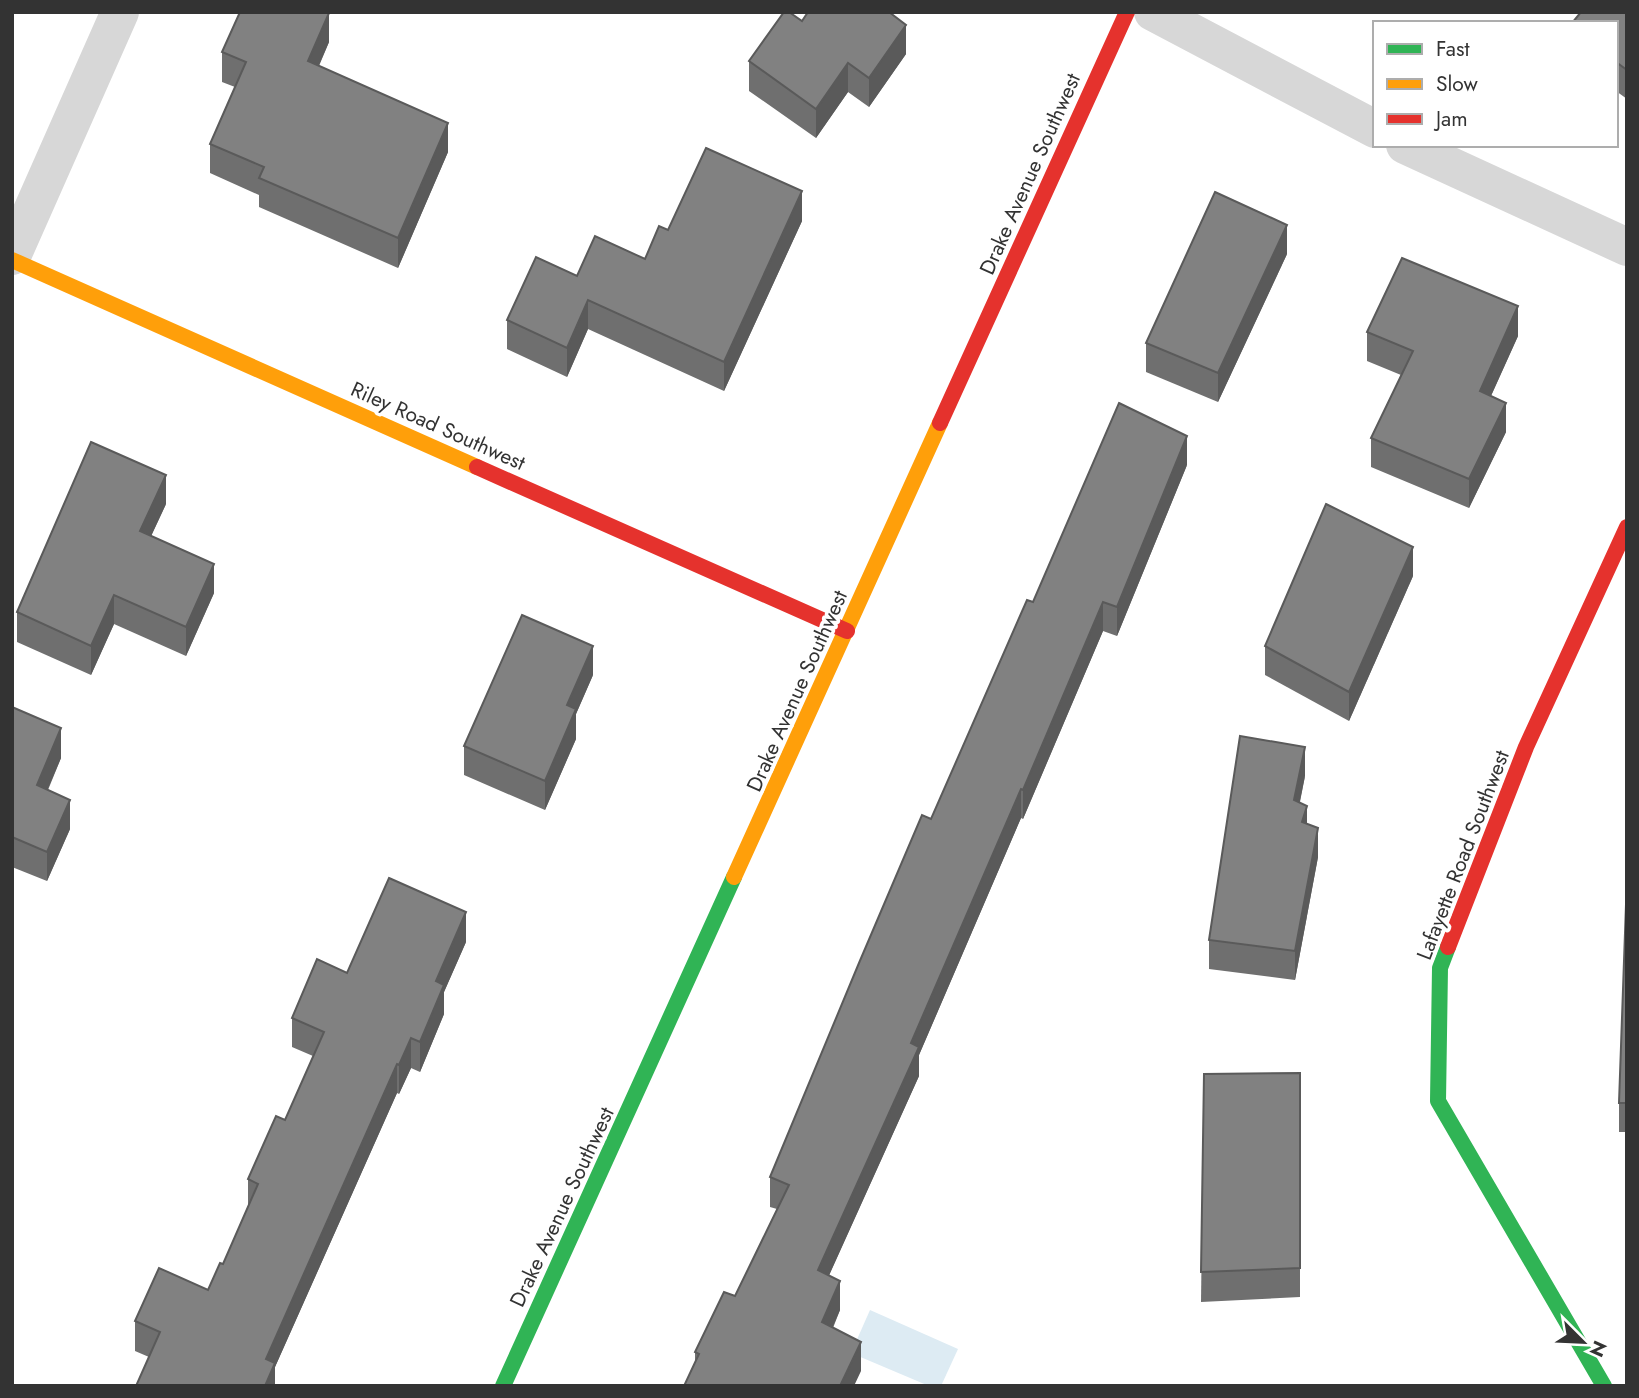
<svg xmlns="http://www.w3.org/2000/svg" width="1639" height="1398" font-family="Jost,sans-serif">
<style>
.water{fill:#ddebf3}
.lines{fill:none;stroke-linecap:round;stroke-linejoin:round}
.street{stroke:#d7d7d7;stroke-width:38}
.fast{stroke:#30b455;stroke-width:16}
.slow{stroke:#ff9f0a;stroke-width:16}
.jam{stroke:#e5322d;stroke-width:16}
.wall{fill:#6f6f6f}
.shaded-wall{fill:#5a5a5a}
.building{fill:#818181;stroke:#5a5a5a;stroke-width:2}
.labels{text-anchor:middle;stroke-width:7;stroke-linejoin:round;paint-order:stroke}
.street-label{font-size:21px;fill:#333;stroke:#fff}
</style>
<rect width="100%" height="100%" fill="#fff"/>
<path class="water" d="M 870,1310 L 958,1349 L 941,1386 L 929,1386 L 851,1353 Z"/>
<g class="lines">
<g class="street">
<path d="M 1153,12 L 1375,129"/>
<path d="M 1405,145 L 1627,247"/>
<path d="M 12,256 L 120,12"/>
</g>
<g class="fast">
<path d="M 1448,947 L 1440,968 L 1438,1101 L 1604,1386"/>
<path d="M 503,1386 L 734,877"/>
</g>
<g class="slow">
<path d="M 12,260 L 477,467"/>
<path d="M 734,877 L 940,423"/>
</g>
<g class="jam">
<path d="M 940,423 L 1127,12"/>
<path d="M 477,467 L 847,631"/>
<path d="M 1448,947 L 1526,747 L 1627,527"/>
</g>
</g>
<g class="wall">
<path d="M 1627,12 L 1627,99 L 1616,91 L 1616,23 Z"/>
<path d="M 802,21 L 906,54 L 869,107 L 848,92 L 816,138 L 749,91 L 749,61 Z"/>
<path d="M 329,42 L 319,66 L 448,152 L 398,268 L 259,207 L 259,195 L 210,173 L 210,144 L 235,87 L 222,82 L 222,52 Z"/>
<path d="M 802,221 L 724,391 L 588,329 L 567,377 L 507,349 L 507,320 L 577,276 L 645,259 L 668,230 Z"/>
<path d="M 1287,254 L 1218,402 L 1146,372 L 1146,343 Z"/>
<path d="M 1367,332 L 1518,336 L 1491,396 L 1506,432 L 1469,508 L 1371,467 L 1371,438 L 1401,375 L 1367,361 Z"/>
<path d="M 1187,465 L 1117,636 L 1103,631 L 1023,819 L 1021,818 L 919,1055 L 919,1076 L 829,1275 L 840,1310 L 833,1328 L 861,1371 L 695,1361 L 695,1352 L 735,1296 L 777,1209 L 770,1207 L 770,1177 L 931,819 L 1033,602 Z"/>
<path d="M 166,504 L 151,536 L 214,593 L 186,656 L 114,624 L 91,675 L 17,642 L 17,612 Z"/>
<path d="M 1413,576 L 1349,721 L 1265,675 L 1265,646 Z"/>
<path d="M 593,675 L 576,714 L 576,739 L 545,810 L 464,775 L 464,746 Z"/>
<path d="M 12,707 L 61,758 L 48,790 L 70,829 L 47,881 L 12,867 Z"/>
<path d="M 1305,776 L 1300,802 L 1318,857 L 1295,980 L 1209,969 L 1209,940 Z"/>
<path d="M 1627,876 L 1627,1132 L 1619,1132 L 1619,1103 Z"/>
<path d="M 466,942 L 444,992 L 444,1014 L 420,1072 L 411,1068 L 399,1094 L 397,1093 L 275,1367 L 275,1386 L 149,1357 L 135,1351 L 135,1321 L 208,1290 L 223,1264 L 248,1208 L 248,1179 L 285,1120 L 313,1056 L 292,1047 L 292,1018 L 347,973 Z"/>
<path d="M 1300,1073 L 1300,1297 L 1201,1302 L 1204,1074 Z"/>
</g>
<g class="shaded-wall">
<path d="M 329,13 L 329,42 L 308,90 L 308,61 Z"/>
<path d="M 906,25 L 906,54 L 869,107 L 869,78 Z"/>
<path d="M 848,63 L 848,92 L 816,138 L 816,109 Z"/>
<path d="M 448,123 L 448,152 L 398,268 L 398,238 Z"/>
<path d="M 802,191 L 802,221 L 724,391 L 724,362 Z"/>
<path d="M 1287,225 L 1287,254 L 1218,402 L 1218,373 Z"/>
<path d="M 588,300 L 588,329 L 567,377 L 567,348 Z"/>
<path d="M 1518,306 L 1518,336 L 1480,420 L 1480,391 Z"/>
<path d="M 1506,403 L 1506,432 L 1469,508 L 1469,479 Z"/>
<path d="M 1187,436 L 1187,465 L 1117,636 L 1117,607 Z"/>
<path d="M 166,475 L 166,504 L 140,560 L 140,531 Z"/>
<path d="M 1413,547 L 1413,576 L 1349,721 L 1349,692 Z"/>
<path d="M 214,564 L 214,593 L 186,656 L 186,627 Z"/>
<path d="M 114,595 L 114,624 L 91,675 L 91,646 Z"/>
<path d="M 1103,602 L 1103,631 L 1023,819 L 1023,790 Z"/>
<path d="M 593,646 L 593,675 L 576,714 L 576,739 L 545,810 L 545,781 L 567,705 Z"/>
<path d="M 61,728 L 61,758 L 37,814 L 37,785 Z"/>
<path d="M 1305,747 L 1305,776 L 1294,829 L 1294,800 Z"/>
<path d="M 1021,789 L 1021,818 L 919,1055 L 919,1076 L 818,1300 L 818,1270 L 911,1043 Z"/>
<path d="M 70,800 L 70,829 L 47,881 L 47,852 Z"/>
<path d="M 1307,806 L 1307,835 L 1302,822 Z"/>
<path d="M 1318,828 L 1318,857 L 1295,980 L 1295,951 Z"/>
<path d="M 466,912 L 466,942 L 444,992 L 444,1014 L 420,1072 L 420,1042 L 436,981 Z"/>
<path d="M 411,1038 L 411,1068 L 399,1094 L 399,1065 Z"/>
<path d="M 397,1064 L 397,1093 L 275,1367 L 275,1386 L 265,1386 L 266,1359 Z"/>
<path d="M 840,1281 L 840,1310 L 822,1351 L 822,1322 Z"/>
<path d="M 861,1342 L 861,1371 L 854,1386 L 840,1386 Z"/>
</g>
<g class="building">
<path d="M 240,12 L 329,13 L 308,61 L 448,123 L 398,238 L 259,178 L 264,167 L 210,144 L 246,62 L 222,52 Z"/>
<path d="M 784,12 L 789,12 L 802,21 L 808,12 L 889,12 L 906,25 L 869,78 L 848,63 L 816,109 L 749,61 Z"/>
<path d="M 1581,12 L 1627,12 L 1627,70 L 1616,62 L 1616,23 L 1572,23 Z"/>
<path d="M 706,148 L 802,191 L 724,362 L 588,300 L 567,348 L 507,320 L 536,257 L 577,276 L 595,236 L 645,259 L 659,226 L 668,230 Z"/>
<path d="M 1215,192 L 1287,225 L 1218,373 L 1146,343 Z"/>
<path d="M 1402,258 L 1518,306 L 1480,391 L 1506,403 L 1469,479 L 1371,438 L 1413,351 L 1367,332 Z"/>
<path d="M 1119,403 L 1187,436 L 1117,607 L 1103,602 L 1023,790 L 1021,789 L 911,1043 L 919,1047 L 818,1270 L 840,1281 L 822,1322 L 861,1342 L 840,1386 L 684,1386 L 699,1354 L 695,1352 L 724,1292 L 735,1296 L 789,1185 L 770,1177 L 859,963 L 922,815 L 931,819 L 1027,600 L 1033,602 Z"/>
<path d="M 91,442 L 166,475 L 140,531 L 214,564 L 186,627 L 114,595 L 91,646 L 17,612 Z"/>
<path d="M 1326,504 L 1413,547 L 1349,692 L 1265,646 Z"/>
<path d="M 522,615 L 593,646 L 567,705 L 576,709 L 545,781 L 464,746 Z"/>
<path d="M 12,707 L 61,728 L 37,785 L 70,800 L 47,852 L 12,837 Z"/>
<path d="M 1240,736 L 1305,747 L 1294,800 L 1307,806 L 1302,822 L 1318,828 L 1295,951 L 1209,940 Z"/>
<path d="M 1627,876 L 1627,1103 L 1619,1103 Z"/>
<path d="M 389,878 L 466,912 L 436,981 L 444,985 L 420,1042 L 411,1038 L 399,1065 L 397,1064 L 266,1359 L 275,1363 L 265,1386 L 136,1386 L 160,1332 L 135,1321 L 159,1268 L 208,1290 L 220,1263 L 223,1264 L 258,1184 L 248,1179 L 276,1116 L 285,1120 L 324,1032 L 292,1018 L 317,959 L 347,973 Z"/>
<path d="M 1300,1073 L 1300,1268 L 1201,1272 L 1204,1074 Z"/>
</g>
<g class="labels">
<g class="street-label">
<text transform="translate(1030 174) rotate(-66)" y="7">Drake Avenue Southwest</text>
<text transform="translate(438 426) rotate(24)" y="7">Riley Road Southwest</text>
<text transform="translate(797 691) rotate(-66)" y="7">Drake Avenue Southwest</text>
<text transform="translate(1463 855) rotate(-69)" y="7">Lafayette Road Southwest</text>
<text transform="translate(562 1207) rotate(-65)" y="7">Drake Avenue Southwest</text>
</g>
</g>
<rect width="1639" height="1398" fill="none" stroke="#333333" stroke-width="28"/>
<rect x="1373" y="21" width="245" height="126" fill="#ffffff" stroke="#adadad" stroke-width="2"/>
<rect x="1387" y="44" width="35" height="10" fill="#30b455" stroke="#adadad" stroke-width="2"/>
<text x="1436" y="56" font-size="21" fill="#333333">Fast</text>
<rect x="1387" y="79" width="35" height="10" fill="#ff9f0a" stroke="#adadad" stroke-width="2"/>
<text x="1436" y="91" font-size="21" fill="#333333">Slow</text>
<rect x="1387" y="114" width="35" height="10" fill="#e5322d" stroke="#adadad" stroke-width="2"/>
<text x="1436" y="126" font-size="21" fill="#333333">Jam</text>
<g transform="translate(1583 1342) rotate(114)" stroke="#ffffff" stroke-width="5" paint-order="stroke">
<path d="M0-5L12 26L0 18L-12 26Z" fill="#333333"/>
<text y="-10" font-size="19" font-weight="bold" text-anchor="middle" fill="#333333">N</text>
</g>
</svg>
